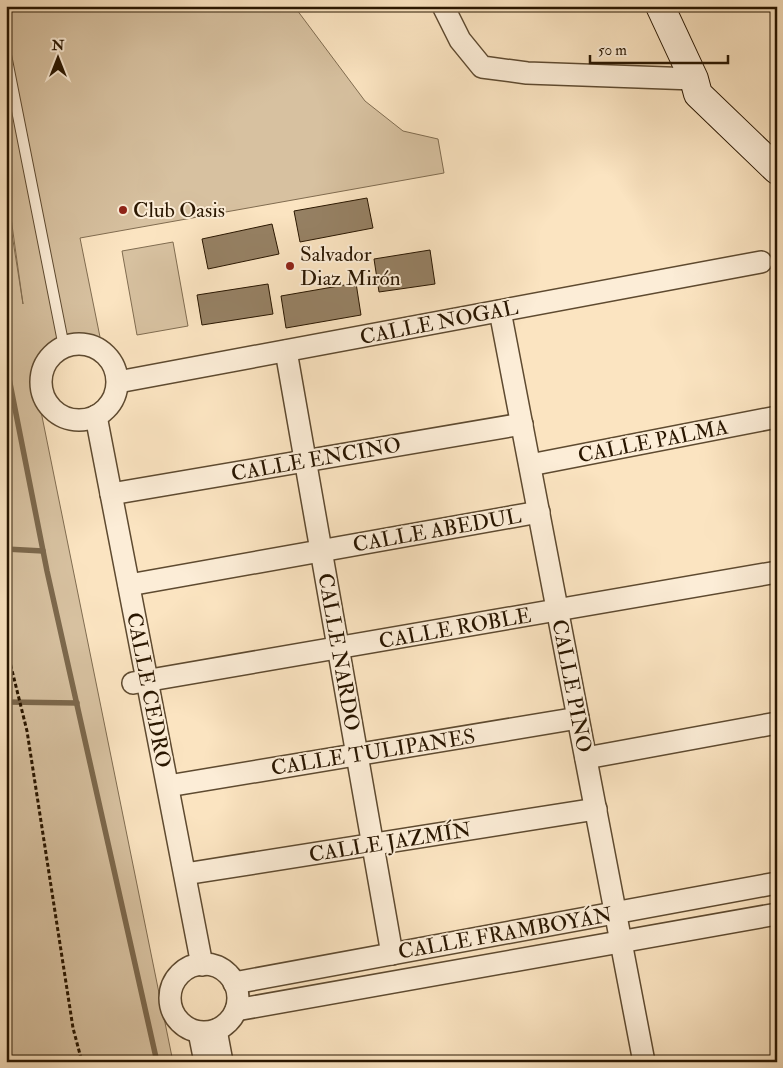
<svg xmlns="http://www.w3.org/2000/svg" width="783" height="1068" font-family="'IM FELL Double Pica',serif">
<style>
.green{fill:#d7c1a0;stroke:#806c50}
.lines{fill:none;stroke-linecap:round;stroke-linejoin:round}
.stream{stroke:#7c684c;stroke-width:5.5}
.building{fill:#968164;stroke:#291600}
.lane-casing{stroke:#5e4a30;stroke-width:12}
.street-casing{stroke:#5e4a30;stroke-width:24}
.secondary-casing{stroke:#291600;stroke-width:30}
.path{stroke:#291600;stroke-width:3;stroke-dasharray:4 2.5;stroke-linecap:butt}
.lane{stroke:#fcedd7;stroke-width:10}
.street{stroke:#fcedd7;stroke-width:21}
.secondary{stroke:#fcedd7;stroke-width:28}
.poi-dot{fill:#8f2418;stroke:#fcedd7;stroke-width:2}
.labels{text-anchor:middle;stroke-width:4;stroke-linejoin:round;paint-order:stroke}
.poi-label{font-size:21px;fill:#291600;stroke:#fcedd7;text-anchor:start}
.street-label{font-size:21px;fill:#291600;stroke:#fcedd7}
</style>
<rect width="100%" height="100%" fill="#fbe4c1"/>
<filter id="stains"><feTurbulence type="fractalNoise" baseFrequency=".004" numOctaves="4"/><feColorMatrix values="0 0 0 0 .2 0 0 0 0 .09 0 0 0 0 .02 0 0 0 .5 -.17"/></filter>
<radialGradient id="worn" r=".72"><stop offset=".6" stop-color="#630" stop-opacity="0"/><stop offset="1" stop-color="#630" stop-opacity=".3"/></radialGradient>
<g class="green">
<path d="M 6,6 L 294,6 L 365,101 L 403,131 L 438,139 L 444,173 L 80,238 L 100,337 L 63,340 L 48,350 L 33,372 L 173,1062 L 6,1062 L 6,196 L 23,304 L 6,182 Z"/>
<path d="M 173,242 L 188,326 L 137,335 L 122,251 Z"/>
</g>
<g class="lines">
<g class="stream">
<path d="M 6,363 L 47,571 L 157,1062"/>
<path d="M 6,549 L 43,551"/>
<path d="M 6,702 L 77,703"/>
</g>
</g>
<g class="building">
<path d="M 367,198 L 373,228 L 300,242 L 294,211 Z"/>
<path d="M 272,224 L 279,254 L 208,269 L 202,239 Z"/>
<path d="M 430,250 L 435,284 L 379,292 L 374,259 Z"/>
<path d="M 356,283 L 361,315 L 286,328 L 281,296 Z"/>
<path d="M 268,284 L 273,314 L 202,325 L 197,295 Z"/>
</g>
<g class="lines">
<g class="lane-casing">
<path id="lane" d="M 6,55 L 64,347"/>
</g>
<g class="street-casing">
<g id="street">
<path d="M 443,6 L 460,40 L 482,67 L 527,73 L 694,79"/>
<path d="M 500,311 L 644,1062"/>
<circle cx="79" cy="382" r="38"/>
<path d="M 286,351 L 392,954"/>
<path d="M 118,382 L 761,262"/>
<path d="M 96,416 L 202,965"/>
<path d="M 530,465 L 777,417"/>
<path d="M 111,494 L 522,424"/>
<path d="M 129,585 L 539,512"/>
<path d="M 133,683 L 777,572"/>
<path d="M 586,758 L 777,723"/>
<path d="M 168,786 L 578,718"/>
<path d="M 185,874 L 596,809"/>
<circle cx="204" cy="998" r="34"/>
<path d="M 234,983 L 777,883"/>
<path d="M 236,1010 L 777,914"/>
<path d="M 216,1030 L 222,1062"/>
<path d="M 199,1032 L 205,1062"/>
</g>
</g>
<g class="secondary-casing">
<path id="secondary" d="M 660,6 L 694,79 L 698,94 L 777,170"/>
</g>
<path class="path" d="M 6,646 L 27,731 L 73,1028 L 82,1062"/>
<use href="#lane" class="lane"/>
<use href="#street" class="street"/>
<use href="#secondary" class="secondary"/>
</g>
<g class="poi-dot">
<circle cx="123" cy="210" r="5"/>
<circle cx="290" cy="266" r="5"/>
</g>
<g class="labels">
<g class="poi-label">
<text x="133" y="217">Club Oasis</text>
<text x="300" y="261">Salvador<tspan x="300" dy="24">Diaz Mirón</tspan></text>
</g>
<g class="street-label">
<text transform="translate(439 322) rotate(-11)" y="7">CALLE NOGAL</text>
<text transform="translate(653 441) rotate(-11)" y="7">CALLE PALMA</text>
<text transform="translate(316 459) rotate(-10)" y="7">CALLE ENCINO</text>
<text transform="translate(437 530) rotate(-10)" y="7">CALLE ABEDUL</text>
<text transform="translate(455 628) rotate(-10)" y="7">CALLE ROBLE</text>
<text transform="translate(339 652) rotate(80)" y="7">CALLE NARDO</text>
<text transform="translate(572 686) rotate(79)" y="7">CALLE PINO</text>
<text transform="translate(149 690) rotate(79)" y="7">CALLE CEDRO</text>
<text transform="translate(373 752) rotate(-9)" y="7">CALLE TULIPANES</text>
<text transform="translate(390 842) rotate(-9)" y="7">CALLE JAZMÍN</text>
<text transform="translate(505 933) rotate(-10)" y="7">CALLE FRAMBOYÁN</text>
</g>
</g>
<rect width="783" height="1068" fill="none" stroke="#fbe4c1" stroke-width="25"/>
<rect x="8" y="8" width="768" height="1053" fill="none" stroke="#291600" stroke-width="2.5"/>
<rect x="12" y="12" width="758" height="1043" fill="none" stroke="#291600"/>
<g transform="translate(58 58)" stroke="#fcedd7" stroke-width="4" paint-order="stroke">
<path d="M0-4L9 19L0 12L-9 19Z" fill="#291600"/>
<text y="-8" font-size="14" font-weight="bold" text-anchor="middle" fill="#291600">N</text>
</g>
<path d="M590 55v8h138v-8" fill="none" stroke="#291600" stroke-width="2.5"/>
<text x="598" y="55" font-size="15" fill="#291600" stroke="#fcedd7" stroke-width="4" paint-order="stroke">50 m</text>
<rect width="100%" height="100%" filter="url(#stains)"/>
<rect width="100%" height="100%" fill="url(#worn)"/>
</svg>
